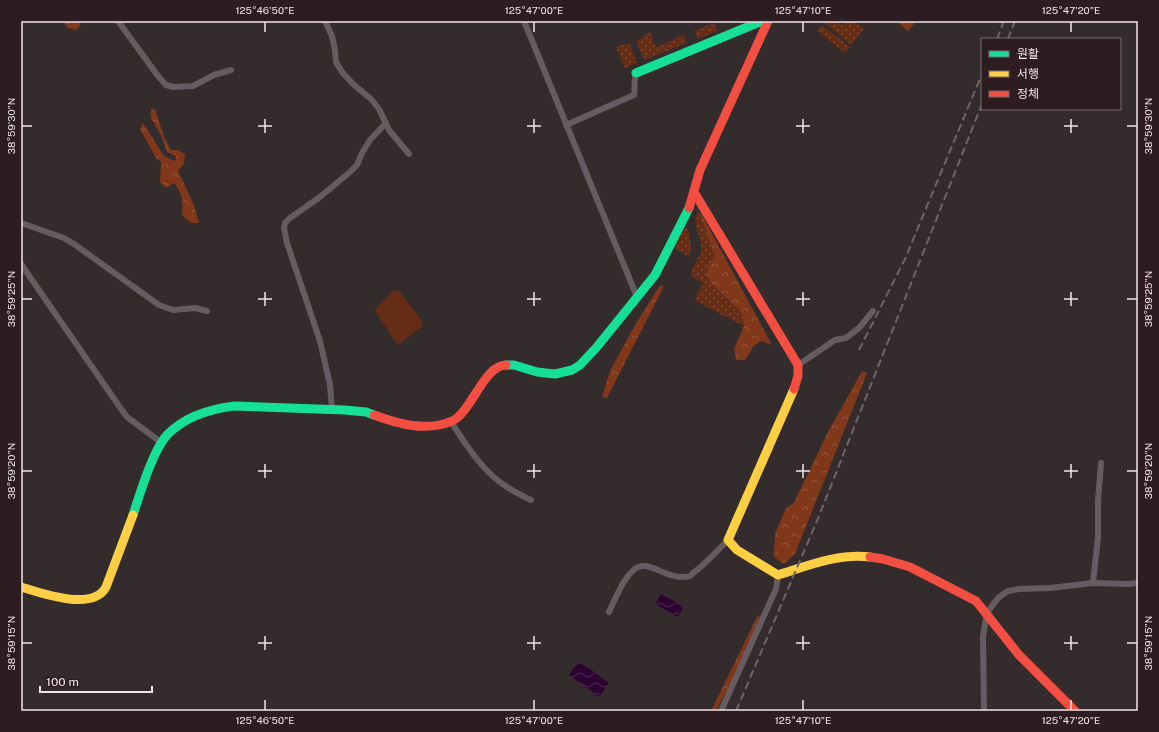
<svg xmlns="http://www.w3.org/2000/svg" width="1159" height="732" font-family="'Public Sans','Noto Sans KR',sans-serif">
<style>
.grass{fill:url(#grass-dots)}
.forest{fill:url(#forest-crowns)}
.green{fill:#652c16}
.water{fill:url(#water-waves)}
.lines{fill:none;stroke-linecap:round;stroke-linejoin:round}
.street{stroke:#675b62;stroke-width:6}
.fast{stroke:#16e098;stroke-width:9}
.slow{stroke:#ffcf43;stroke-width:9}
.jam{stroke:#f24e42;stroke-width:9}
.rail{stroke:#6e6568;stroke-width:2;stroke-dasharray:8 4;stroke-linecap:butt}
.ticks{fill:none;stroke:#f1e6e8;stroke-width:1.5}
.neatline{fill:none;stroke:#f1e6e8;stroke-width:1.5}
.ticks-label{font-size:10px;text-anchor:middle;fill:#f1e6e8}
</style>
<defs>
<pattern id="grass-dots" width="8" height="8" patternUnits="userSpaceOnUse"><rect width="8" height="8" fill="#652c16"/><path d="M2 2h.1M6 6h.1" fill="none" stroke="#7c4b38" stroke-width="1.8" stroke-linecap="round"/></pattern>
<pattern id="forest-crowns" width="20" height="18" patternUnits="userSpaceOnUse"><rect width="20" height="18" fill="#81371a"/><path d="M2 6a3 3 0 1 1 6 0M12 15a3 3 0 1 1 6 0" fill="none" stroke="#93543b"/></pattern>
<pattern id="water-waves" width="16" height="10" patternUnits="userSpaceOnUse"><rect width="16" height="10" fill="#2d0431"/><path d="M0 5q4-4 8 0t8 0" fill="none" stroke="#4c294f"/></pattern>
</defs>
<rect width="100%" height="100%" fill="#342b2d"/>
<g class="grass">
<path d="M 825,21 L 837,21 L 843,26 L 847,21 L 854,21 L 864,29 L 851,45 L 824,22 Z"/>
<path d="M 714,23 L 717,31 L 698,39 L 694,31 Z"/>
<path d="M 822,25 L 850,47 L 845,53 L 817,31 Z"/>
<path d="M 650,32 L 656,47 L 684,35 L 687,43 L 644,60 L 636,41 L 645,37 L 644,35 Z"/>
<path d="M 629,43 L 637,63 L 625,68 L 616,47 L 623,44 L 624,45 Z"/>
<path d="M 700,212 L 702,215 L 700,216 L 715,257 L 726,298 L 741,312 L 744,326 L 697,302 L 695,298 L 703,283 L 691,276 C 691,265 702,258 701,247 C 701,237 692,222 697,213 Z"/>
<path d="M 684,228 L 688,229 L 691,245 L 690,257 L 674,248 L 681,232 Z"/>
</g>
<g class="forest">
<path d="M 63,21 L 76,21 L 81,24 L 77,30 L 68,28 Z"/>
<path d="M 898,21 L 916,21 L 908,31 L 897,22 Z"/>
<path d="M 151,109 L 155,109 L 165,139 L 171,150 L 178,150 L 185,154 L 184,163 L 178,171 L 194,205 L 199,223 L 191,223 L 182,215 C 183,201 183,195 174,183 L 166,188 L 160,182 L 161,162 L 156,158 L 140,129 L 143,123 L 164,156 L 175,161 L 176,156 L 167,152 L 161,135 L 151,118 Z"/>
<path d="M 700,215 L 702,215 L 772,345 L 761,341 L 754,346 L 745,360 L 736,360 L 734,349 L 744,326 L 741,312 L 711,283 L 707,275 L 709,264 L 715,257 Z"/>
<path d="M 663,285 L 663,288 L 607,398 L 602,397 L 610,371 L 635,325 L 659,287 Z"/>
<path d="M 862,371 L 867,373 L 795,554 L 784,564 L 774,557 L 775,534 L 786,508 L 794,503 L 828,432 Z"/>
<path d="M 758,615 L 760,617 L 734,677 L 716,711 L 711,711 Z"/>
</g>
<path class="green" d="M 394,290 L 399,291 L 423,322 L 422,326 L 400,344 L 396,343 L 376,312 L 375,309 Z"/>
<g class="water">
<path d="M 661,594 L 684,606 L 678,617 L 655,604 Z"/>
<path d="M 578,662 L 580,662 L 608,682 L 608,684 L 599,697 L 569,675 Z"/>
</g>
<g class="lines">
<g class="street">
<path d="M 118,21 L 158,76 L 166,85 L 173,87 L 193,86 L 214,75 L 231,70"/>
<path d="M 325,21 L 332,36 L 335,50 L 336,62 L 342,72 L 353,84 L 372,100 L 379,109 L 389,130 L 409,154"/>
<path d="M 524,21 L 637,297"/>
<path d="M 566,125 L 634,95 C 635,87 634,80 636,73"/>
<path d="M 21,223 L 64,238 L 74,244 L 159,305 L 173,310 L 195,308 L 207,311"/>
<path d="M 21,264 L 119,406 L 127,417 L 162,443"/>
<path d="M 798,365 L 835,340 L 846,338 L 859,328 L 873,311"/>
<path d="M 332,409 L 330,385 L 320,341 L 287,243 L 284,228 L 285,223 L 290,218 L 320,197 L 350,172 L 357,165 L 362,153 L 370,140 L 386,123"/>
<path d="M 451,422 C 466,445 483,472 507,487 C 514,492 523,496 531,500"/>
<path d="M 1093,583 L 1098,537 L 1098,501 L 1101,463"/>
<path d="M 609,612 C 615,600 627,567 642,566 C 652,565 662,573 671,575 C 677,577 684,578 690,576 C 692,574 695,571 697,570 C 708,561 718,550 728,540"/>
<path d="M 984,709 L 983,636 L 987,613 L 998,598 L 1008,591 L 1019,589 L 1050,588 L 1093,583 L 1128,584 L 1138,583"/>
<path d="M 721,711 L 776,589 L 778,575"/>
</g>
<g class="fast">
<path d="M 636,73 L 762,21"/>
<path d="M 506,365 L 514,365 L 537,372 L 555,374 L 572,370 L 580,365 L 596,348 L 655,275 L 689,208"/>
<path d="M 133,515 C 140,494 153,449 168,434 C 186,416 210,409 234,406 L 345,410 L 366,412 L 374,415"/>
</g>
<g class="slow">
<path d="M 794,389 L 728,540 L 737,550 L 778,575 C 807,566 839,553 870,557"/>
<path d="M 21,587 C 41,593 93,612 106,587 L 133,515"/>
</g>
<g class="jam">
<path d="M 694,192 L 798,365 L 798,376 L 794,389"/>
<path d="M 689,208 L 700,170 L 768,21"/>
<path d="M 374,415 C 398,424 427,432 452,421 C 471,413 484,365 506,365"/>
<path d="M 870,557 L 883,559 L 910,567 L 976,601 L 1019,655 L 1075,711"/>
</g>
<g class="rail">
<path d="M 997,39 L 1004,21"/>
<path d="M 1008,39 L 1015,21"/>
<path d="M 859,350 L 905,259 L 982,74"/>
<path d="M 736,711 L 819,516 L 982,104"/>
</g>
</g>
<path class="ticks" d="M 265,22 L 265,32M 534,22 L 534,32M 803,22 L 803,32M 1071,22 L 1071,32M 265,119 L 265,133M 534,119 L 534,133M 803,119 L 803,133M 1071,119 L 1071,133M 22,126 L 32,126M 258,126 L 272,126M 527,126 L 541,126M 796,126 L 810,126M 1064,126 L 1078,126M 1127,126 L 1137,126M 265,292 L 265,306M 534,292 L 534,306M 803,292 L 803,306M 1071,292 L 1071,306M 22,299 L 32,299M 258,299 L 272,299M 527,299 L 541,299M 796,299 L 810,299M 1064,299 L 1078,299M 1127,299 L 1137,299M 265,464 L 265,478M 534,464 L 534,478M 803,464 L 803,478M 1071,464 L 1071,478M 22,471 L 32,471M 258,471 L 272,471M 527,471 L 541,471M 796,471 L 810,471M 1064,471 L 1078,471M 1127,471 L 1137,471M 265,636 L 265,650M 534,636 L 534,650M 803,636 L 803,650M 1071,636 L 1071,650M 22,643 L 32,643M 258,643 L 272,643M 527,643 L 541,643M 796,643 L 810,643M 1064,643 L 1078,643M 1127,643 L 1137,643M 265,700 L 265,710M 534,700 L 534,710M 803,700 L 803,710M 1071,700 L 1071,710"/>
<rect width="1159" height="732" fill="none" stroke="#2d1d22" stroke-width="44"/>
<rect x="981" y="38" width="140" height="72" fill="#2d1d22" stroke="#7b6d71"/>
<rect x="989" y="51" width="20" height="6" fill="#16e098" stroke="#7b6d71"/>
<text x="1017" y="58" font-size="12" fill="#f1e6e8">원활</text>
<rect x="989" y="71" width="20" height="6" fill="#ffcf43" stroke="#7b6d71"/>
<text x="1017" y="78" font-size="12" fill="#f1e6e8">서행</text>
<rect x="989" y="91" width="20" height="6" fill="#f24e42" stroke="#7b6d71"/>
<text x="1017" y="98" font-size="12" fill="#f1e6e8">정체</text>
<path d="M40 686v6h112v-6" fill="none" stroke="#f1e6e8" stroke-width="2"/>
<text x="46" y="686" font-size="12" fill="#f1e6e8" stroke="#2d1d22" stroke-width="3" paint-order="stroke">100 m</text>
<rect x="22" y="22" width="1115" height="688" class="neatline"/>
<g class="ticks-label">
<text x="265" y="14">125°46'50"E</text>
<text x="534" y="14">125°47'00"E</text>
<text x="803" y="14">125°47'10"E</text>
<text x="1071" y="14">125°47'20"E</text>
<text transform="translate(11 126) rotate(-90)" y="4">38°59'30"N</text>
<text transform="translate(1148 126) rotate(-90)" y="4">38°59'30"N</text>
<text transform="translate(11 299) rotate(-90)" y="4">38°59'25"N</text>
<text transform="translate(1148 299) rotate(-90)" y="4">38°59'25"N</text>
<text transform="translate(11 471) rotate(-90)" y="4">38°59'20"N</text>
<text transform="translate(1148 471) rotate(-90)" y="4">38°59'20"N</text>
<text transform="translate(11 643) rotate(-90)" y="4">38°59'15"N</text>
<text transform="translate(1148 643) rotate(-90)" y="4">38°59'15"N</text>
<text x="265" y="724">125°46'50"E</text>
<text x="534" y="724">125°47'00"E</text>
<text x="803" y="724">125°47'10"E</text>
<text x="1071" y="724">125°47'20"E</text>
</g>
</svg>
